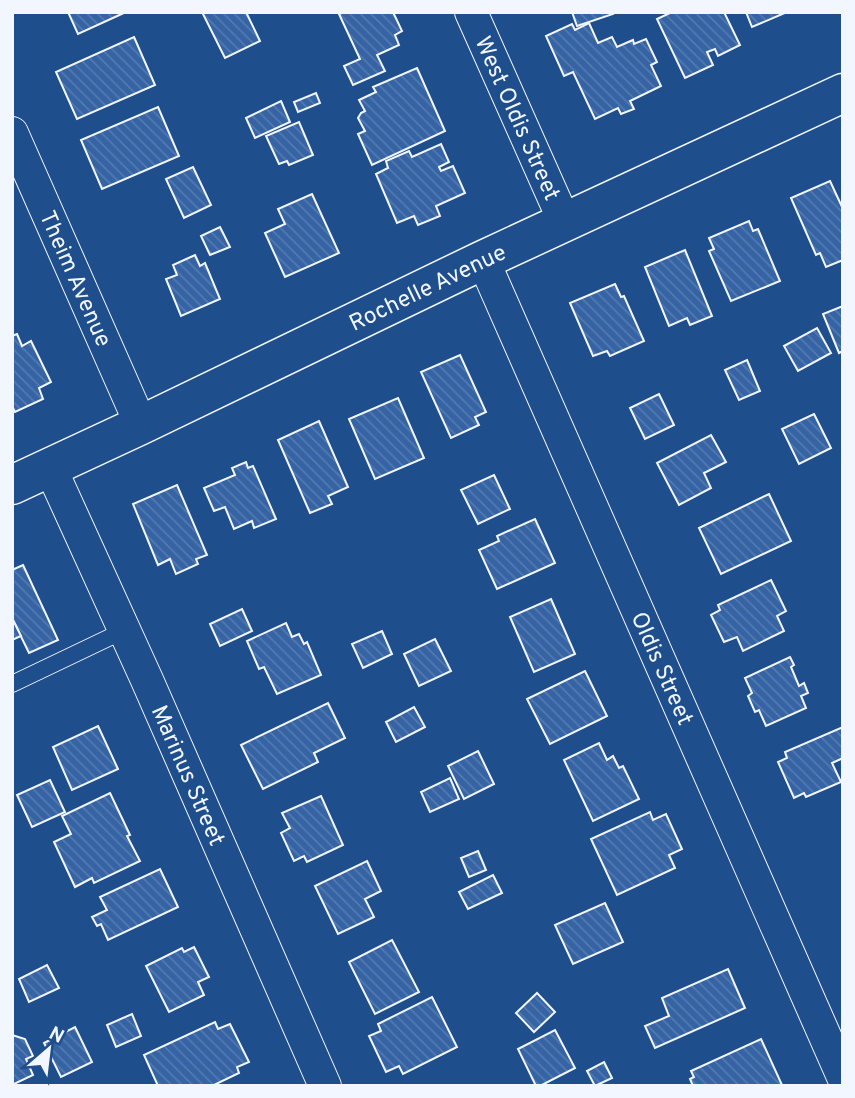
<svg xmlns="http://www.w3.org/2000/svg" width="855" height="1098" font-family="Overpass,sans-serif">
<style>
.building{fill:url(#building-back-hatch);stroke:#f2f6ff;stroke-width:2}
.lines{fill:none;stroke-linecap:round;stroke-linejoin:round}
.service-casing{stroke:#f2f6ff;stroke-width:18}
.minor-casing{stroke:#f2f6ff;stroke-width:34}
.tertiary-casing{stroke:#f2f6ff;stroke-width:41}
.service{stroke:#1f4e8c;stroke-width:16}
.minor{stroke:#1f4e8c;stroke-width:32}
.tertiary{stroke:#1f4e8c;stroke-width:38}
.labels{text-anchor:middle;stroke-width:5;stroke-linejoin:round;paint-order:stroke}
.street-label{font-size:23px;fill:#f2f6ff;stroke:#1f4e8c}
</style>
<defs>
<pattern id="building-back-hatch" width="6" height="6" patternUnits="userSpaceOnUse" patternTransform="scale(1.75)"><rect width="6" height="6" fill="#3563a3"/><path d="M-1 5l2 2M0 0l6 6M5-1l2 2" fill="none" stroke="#537ab1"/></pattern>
</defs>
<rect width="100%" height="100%" fill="#1f4e8c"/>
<g class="building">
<path d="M 68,12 L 126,12 L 78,34 Z"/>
<path d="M 202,12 L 246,12 L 260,41 L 225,58 Z"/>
<path d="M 344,12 L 393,12 L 402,31 L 395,35 L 399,45 L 377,55 L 385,71 L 353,85 L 344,66 L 360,59 L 339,14 Z"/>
<path d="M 572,12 L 612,12 L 613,14 L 577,26 Z"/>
<path d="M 672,12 L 724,12 L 740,45 L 718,56 L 715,49 L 707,52 L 713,65 L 685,78 L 657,19 Z"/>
<path d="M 746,12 L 787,12 L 752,27 Z"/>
<path d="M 589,23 L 598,43 L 612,37 L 617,47 L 633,40 L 634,44 L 646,39 L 657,62 L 651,65 L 661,86 L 630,101 L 634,109 L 621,114 L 618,108 L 595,119 L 573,72 L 564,76 L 546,36 L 572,24 L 575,30 Z"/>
<path d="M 134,37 L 155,85 L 77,119 L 56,72 Z"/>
<path d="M 417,68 L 445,131 L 372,165 L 358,134 L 365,131 L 358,118 L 361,113 L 365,111 L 359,100 L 376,92 L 373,87 Z"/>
<path d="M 316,93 L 320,103 L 298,112 L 294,102 Z"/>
<path d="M 281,101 L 290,122 L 255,138 L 246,118 Z"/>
<path d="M 158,107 L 179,156 L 102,189 L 81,140 Z"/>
<path d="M 299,122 L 313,155 L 289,165 L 287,161 L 279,164 L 266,136 Z"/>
<path d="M 441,144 L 449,162 L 439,167 L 441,171 L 453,166 L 465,193 L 436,206 L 440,216 L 418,225 L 414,216 L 397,223 L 376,174 L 388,168 L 386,161 L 409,151 L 412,157 Z"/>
<path d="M 193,167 L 211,205 L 184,218 L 166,179 Z"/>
<path d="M 830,181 L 843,209 L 843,260 L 826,267 L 820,253 L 816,255 L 791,198 Z"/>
<path d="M 312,194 L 339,253 L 285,277 L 265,233 L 285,224 L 278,209 Z"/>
<path d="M 749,221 L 753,231 L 758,229 L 780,281 L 731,301 L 709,251 L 714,249 L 709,238 Z"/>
<path d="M 220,227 L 230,247 L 210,255 L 201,236 Z"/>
<path d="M 685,250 L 712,316 L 690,325 L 687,318 L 669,326 L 645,267 Z"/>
<path d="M 195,255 L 200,266 L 205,263 L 220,299 L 181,316 L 166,279 L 177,275 L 173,265 Z"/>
<path d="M 615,284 L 621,297 L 624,296 L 644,341 L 610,356 L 607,351 L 593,356 L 570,303 Z"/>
<path d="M 843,306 L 843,351 L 839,353 L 823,314 Z"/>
<path d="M 817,328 L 831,353 L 798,371 L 784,346 Z"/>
<path d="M 17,334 L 22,346 L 31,341 L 51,382 L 39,388 L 43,399 L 15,412 L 12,406 L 12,336 Z"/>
<path d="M 460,355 L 486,412 L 475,417 L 479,425 L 451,438 L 421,372 Z"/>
<path d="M 747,360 L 760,391 L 739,400 L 725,370 Z"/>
<path d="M 659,394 L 674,425 L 645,439 L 630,408 Z"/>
<path d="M 398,398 L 424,458 L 375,479 L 349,419 Z"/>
<path d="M 814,414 L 831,448 L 799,464 L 782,429 Z"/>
<path d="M 319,421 L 348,487 L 328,496 L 332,504 L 310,513 L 278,440 Z"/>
<path d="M 711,435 L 726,462 L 704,473 L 711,488 L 679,505 L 657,463 Z"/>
<path d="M 246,462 L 248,468 L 253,466 L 276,519 L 254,528 L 252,521 L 234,529 L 225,507 L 214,511 L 204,488 L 235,475 L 232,468 Z"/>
<path d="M 494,475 L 510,509 L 478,524 L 461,490 Z"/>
<path d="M 177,485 L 207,555 L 196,559 L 198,564 L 176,574 L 170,559 L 158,565 L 133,504 Z"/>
<path d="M 769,494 L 791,541 L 721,574 L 699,528 Z"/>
<path d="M 535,519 L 555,563 L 497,589 L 479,550 L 499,541 L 497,536 Z"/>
<path d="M 23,565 L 58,640 L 29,653 L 12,618 L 12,570 Z"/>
<path d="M 771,580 L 786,611 L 777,616 L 784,631 L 743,651 L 737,637 L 724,642 L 711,615 L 720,610 L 718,605 Z"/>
<path d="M 551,599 L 575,654 L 534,672 L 510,617 Z"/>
<path d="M 242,609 L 252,631 L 220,646 L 210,624 Z"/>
<path d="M 12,618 L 21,636 L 12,640 Z"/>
<path d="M 286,623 L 292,637 L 299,634 L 304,644 L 307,642 L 321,675 L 277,694 L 264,667 L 259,669 L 247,641 Z"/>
<path d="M 382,631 L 392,654 L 363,668 L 352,644 Z"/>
<path d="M 435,639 L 451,671 L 419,686 L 404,654 Z"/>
<path d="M 790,657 L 794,665 L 791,667 L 799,686 L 804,683 L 808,693 L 801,696 L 806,708 L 766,726 L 759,710 L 755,712 L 748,696 L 752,693 L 745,678 Z"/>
<path d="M 585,671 L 607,716 L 550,744 L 527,699 Z"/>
<path d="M 328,703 L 345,738 L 314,753 L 318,762 L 263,789 L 241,745 Z"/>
<path d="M 414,707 L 425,727 L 396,742 L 386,722 Z"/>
<path d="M 98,726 L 118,769 L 72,790 L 53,747 Z"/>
<path d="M 843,727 L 843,758 L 832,763 L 841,782 L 806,797 L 804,793 L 794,798 L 778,762 L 787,758 L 785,752 Z"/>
<path d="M 599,743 L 607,760 L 613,756 L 619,768 L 623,766 L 639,799 L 593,821 L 564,760 Z"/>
<path d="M 478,751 L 494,784 L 464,799 L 448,766 Z"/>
<path d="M 450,778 L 459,799 L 430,812 L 421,792 Z"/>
<path d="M 50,780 L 65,812 L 32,827 L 17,795 Z"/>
<path d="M 110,793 L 130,835 L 127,836 L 140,861 L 94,883 L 92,878 L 75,887 L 54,842 L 71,834 L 62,816 Z"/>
<path d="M 321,796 L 343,845 L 307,862 L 304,856 L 294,861 L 281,833 L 290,828 L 282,813 Z"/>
<path d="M 650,812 L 653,820 L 666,814 L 682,849 L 669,855 L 675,868 L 617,895 L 591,839 Z"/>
<path d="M 478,851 L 486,870 L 469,877 L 461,858 Z"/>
<path d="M 367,861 L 381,891 L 365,899 L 374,917 L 338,934 L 315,886 Z"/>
<path d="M 160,869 L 178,907 L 108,940 L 101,924 L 97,926 L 92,917 L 107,910 L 100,897 Z"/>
<path d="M 493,875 L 502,893 L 468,909 L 459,892 Z"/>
<path d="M 605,903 L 623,942 L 573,964 L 555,925 Z"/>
<path d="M 392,940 L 419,992 L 375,1014 L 349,962 Z"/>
<path d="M 194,947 L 209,977 L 198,982 L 204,995 L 169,1012 L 146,966 L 182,948 L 184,952 Z"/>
<path d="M 47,965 L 59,988 L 29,1002 L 19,979 Z"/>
<path d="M 728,969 L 745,1008 L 655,1048 L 645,1026 L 669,1016 L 662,998 Z"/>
<path d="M 537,993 L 555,1012 L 534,1032 L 516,1013 Z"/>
<path d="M 432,997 L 457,1047 L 403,1074 L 399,1066 L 386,1072 L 369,1036 L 381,1031 L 378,1024 Z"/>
<path d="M 132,1014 L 141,1036 L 116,1047 L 107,1025 Z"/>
<path d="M 215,1022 L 218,1029 L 230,1024 L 249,1062 L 237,1067 L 239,1073 L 212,1086 L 158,1086 L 144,1055 Z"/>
<path d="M 75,1027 L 92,1062 L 61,1077 L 44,1043 Z"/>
<path d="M 555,1030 L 575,1068 L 540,1086 L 536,1086 L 518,1049 Z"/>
<path d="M 12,1035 L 25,1039 L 33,1056 L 26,1059 L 33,1075 L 12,1085 Z"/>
<path d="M 761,1039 L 782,1085 L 693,1086 L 690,1079 L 694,1077 L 691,1071 Z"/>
<path d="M 604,1062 L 612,1078 L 595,1086 L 587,1071 Z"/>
</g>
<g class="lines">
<g class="service-casing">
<path id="service" d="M 12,684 L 125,630"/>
</g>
<g class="minor-casing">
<g id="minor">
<path id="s1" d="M 471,12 L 565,223"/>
<path id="s2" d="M 12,133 L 141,425"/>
<path id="s3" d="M 483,260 L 843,1077"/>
<path id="s4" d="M 50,467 L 147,680 L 325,1086"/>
</g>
</g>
<g class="tertiary-casing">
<g id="tertiary">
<path id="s5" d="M 12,485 L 141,425 L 483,260 L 843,93"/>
</g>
</g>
<use href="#service" class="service"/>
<use href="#minor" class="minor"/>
<use href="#tertiary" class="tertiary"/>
</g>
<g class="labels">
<g class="street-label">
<text dy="8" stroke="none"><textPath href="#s1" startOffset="116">West Oldis Street</textPath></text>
<text dy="8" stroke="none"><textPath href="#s2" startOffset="159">Theim Avenue</textPath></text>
<text dy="8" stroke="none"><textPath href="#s5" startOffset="460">Rochelle Avenue</textPath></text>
<text dy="8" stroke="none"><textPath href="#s3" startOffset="446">Oldis Street</textPath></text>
<text dy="8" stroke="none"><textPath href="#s4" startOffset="338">Marinus Street</textPath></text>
</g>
</g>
<rect width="855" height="1098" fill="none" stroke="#f2f6ff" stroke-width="28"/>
<g transform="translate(49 1049) rotate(28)" stroke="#1f4e8c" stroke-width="5" paint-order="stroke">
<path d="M0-5L12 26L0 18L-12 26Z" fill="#f2f6ff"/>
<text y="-10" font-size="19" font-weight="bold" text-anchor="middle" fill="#f2f6ff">N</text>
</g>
</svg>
